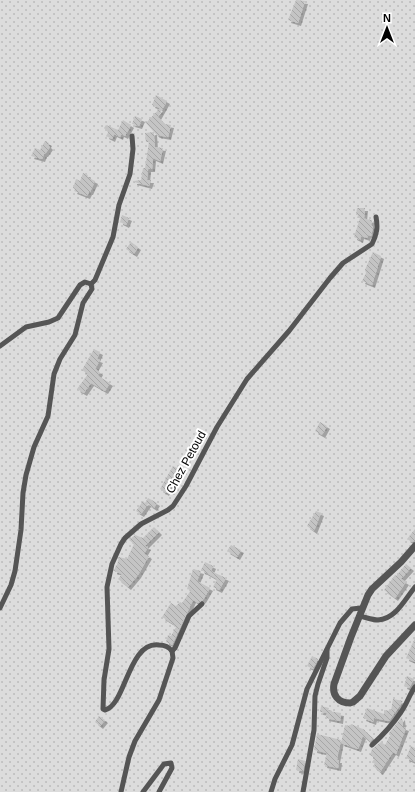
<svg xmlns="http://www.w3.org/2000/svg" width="415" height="792" font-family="Arial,sans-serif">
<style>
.park{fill:url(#park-dots)}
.building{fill:url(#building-back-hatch);filter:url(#shadow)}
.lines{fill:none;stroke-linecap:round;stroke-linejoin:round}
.minor{stroke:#555;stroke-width:5}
.tertiary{stroke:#555;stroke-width:7}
.labels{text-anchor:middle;stroke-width:4;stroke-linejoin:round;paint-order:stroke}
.street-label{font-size:12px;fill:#000;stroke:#fff}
</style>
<defs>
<pattern id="park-dots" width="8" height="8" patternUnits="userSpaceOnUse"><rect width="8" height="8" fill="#dcdcdc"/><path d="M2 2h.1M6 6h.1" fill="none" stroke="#bbb" stroke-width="1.8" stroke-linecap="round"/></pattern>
<pattern id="building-back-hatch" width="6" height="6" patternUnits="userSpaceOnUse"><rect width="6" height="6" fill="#c4c4c4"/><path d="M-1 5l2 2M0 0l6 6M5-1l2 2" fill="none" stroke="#a7a7a7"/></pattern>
<filter id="shadow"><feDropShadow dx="3" dy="3" stdDeviation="0" flood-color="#0004"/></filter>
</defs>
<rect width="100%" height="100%" fill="#fff"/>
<rect class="park" x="0" y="0" width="415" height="792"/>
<g class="building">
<path d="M 296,0 L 305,1 L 298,23 L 288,20 Z"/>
<path d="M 156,95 L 167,101 L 158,117 L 165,124 L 171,125 L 168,137 L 157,135 L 154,132 L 155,147 L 163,148 L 160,161 L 153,158 L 152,169 L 148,169 L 147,180 L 151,180 L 149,186 L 134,182 L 134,181 L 141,180 L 143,168 L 145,168 L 149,142 L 146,142 L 145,133 L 154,132 L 146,123 L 160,108 L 152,105 Z"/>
<path d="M 135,116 L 142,119 L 139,126 L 132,124 Z"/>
<path d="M 123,120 L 131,125 L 125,136 L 121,134 L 120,137 L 114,134 L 112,139 L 106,136 L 109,131 L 104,128 L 106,125 L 118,130 Z"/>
<path d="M 45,141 L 49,143 L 48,145 L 50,147 L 45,154 L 44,154 L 42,159 L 31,156 L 35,148 L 40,150 Z"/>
<path d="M 83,173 L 88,175 L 87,177 L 95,181 L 90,192 L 89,192 L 87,196 L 74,191 L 75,189 L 73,188 L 76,179 L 80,181 Z"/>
<path d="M 357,208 L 365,208 L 364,218 L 357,218 L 358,215 L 356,215 Z"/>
<path d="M 122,215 L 129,218 L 126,225 L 120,222 Z"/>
<path d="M 360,218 L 372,220 L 371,225 L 373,227 L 371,236 L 368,235 L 367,238 L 361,236 L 360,240 L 354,237 Z"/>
<path d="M 131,242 L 138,247 L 134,254 L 126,249 Z"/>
<path d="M 373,252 L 381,256 L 372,285 L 362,281 L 366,273 L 365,270 L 367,265 Z"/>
<path d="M 94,349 L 100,352 L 97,359 L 100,360 L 95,369 L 100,372 L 98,376 L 110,383 L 105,391 L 91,383 L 84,393 L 77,389 L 88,374 L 82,370 Z"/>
<path d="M 320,422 L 327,426 L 322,435 L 315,431 Z"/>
<path d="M 173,466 L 181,470 L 178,475 L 175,473 L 166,493 L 160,489 Z"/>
<path d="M 148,498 L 157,503 L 154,508 L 148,504 L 141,514 L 136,511 L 143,501 L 145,503 Z"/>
<path d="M 316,511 L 321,513 L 314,531 L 307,526 Z"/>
<path d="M 154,527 L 159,532 L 145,546 L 148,547 L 144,554 L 149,556 L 138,575 L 128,587 L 118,579 L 122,574 L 114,571 L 116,565 L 117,565 L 119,557 L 127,559 L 134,544 L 129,540 L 135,535 L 143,538 Z"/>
<path d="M 415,529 L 415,541 L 412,542 L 407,539 Z"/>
<path d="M 231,545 L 241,550 L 237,557 L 227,551 Z"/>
<path d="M 205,562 L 213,566 L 211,571 L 226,578 L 219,590 L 213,587 L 217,579 L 201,570 Z"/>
<path d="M 406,564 L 411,568 L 401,579 L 406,582 L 395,598 L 384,590 L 395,575 L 396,576 Z"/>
<path d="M 193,569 L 201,571 L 197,581 L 210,588 L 203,600 L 198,603 L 193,600 L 172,645 L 166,642 L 168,635 L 171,636 L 176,627 L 174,627 L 175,625 L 162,617 L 171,603 L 176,606 L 180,602 L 182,603 L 191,590 L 187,589 Z"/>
<path d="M 415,638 L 415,662 L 406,658 Z"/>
<path d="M 312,656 L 318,659 L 313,669 L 307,666 Z"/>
<path d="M 407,676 L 414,679 L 409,688 L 404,686 Z"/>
<path d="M 393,699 L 403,701 L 389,721 L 374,718 L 373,722 L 363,718 L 367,708 L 384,714 L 384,710 L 391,711 Z"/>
<path d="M 321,706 L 329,708 L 328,711 L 341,713 L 340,721 L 326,718 L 327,713 L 320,712 Z"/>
<path d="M 99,716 L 105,720 L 100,726 L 95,722 Z"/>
<path d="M 402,717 L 403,727 L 406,728 L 396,754 L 393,752 L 380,772 L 373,766 L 375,764 L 372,762 L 375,758 L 370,755 L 372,749 L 381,742 L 385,745 L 391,734 L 389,733 Z"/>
<path d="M 351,724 L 365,730 L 365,731 L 373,738 L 370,742 L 363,736 L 358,749 L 341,743 L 345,725 L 350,726 Z"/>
<path d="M 317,734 L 341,740 L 337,760 L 339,760 L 338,768 L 324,765 L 327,753 L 314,750 Z"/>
<path d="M 411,746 L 415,748 L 415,762 L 406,758 Z"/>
<path d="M 298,759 L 305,761 L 303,771 L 296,770 Z"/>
</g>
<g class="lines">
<g class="minor">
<path d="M 91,284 L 95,280 L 113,237 L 119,205 L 130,174 L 133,149 L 132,136"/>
<path d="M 0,346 L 26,327 L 49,322 L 58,318 L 80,285 L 85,282 L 91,284"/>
<path d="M 0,608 L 11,585 L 15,571 L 21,530 L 23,493 L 26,475 L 34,447 L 48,416 L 54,374 L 60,359 L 75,335 L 83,303 L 92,289 L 91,284"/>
<path d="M 359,616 C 365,617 372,620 378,620 C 396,619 405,599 415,587"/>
<path d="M 172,651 C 169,647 164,645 159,645 C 128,641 126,705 105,710 L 103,709 L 104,680 L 109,649 L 107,587 L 112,564 L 121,544 L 125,538 L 141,524 L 168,510 L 173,506 L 186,486 L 217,427 L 247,379 L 289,331 L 330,278 L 343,263 L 372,244 C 377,234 378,227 376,217"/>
<path d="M 172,651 L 175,648 L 189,616 L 202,604"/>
<path d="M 372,745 C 383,735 393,724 401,712 C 407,704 409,695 415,687"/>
<path d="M 121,792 L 129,757 L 135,741 L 159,700 L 173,658 L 172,651"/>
<path d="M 143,792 L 164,764 L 171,763 L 172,768 L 159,792"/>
<path d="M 271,792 L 275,779 L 292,745 L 307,689 L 340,623 L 352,609 L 361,608"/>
<path d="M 303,792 L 314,730 L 315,696 L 318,684 L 327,658 L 327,650"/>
</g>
<path class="tertiary" d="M 415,546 L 401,562 L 372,589 L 368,595 L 351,637 L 334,684 C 332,695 338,703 350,703 L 353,702 L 360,696 L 386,656 L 415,625"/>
</g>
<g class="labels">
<g class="street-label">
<text transform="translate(186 462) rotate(-61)" y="4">Chez Petoud</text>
</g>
</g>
<g transform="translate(387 28)" stroke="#ffffff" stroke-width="3" paint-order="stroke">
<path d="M0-3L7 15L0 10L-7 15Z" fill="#000000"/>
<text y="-6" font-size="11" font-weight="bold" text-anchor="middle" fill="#000000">N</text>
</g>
</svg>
